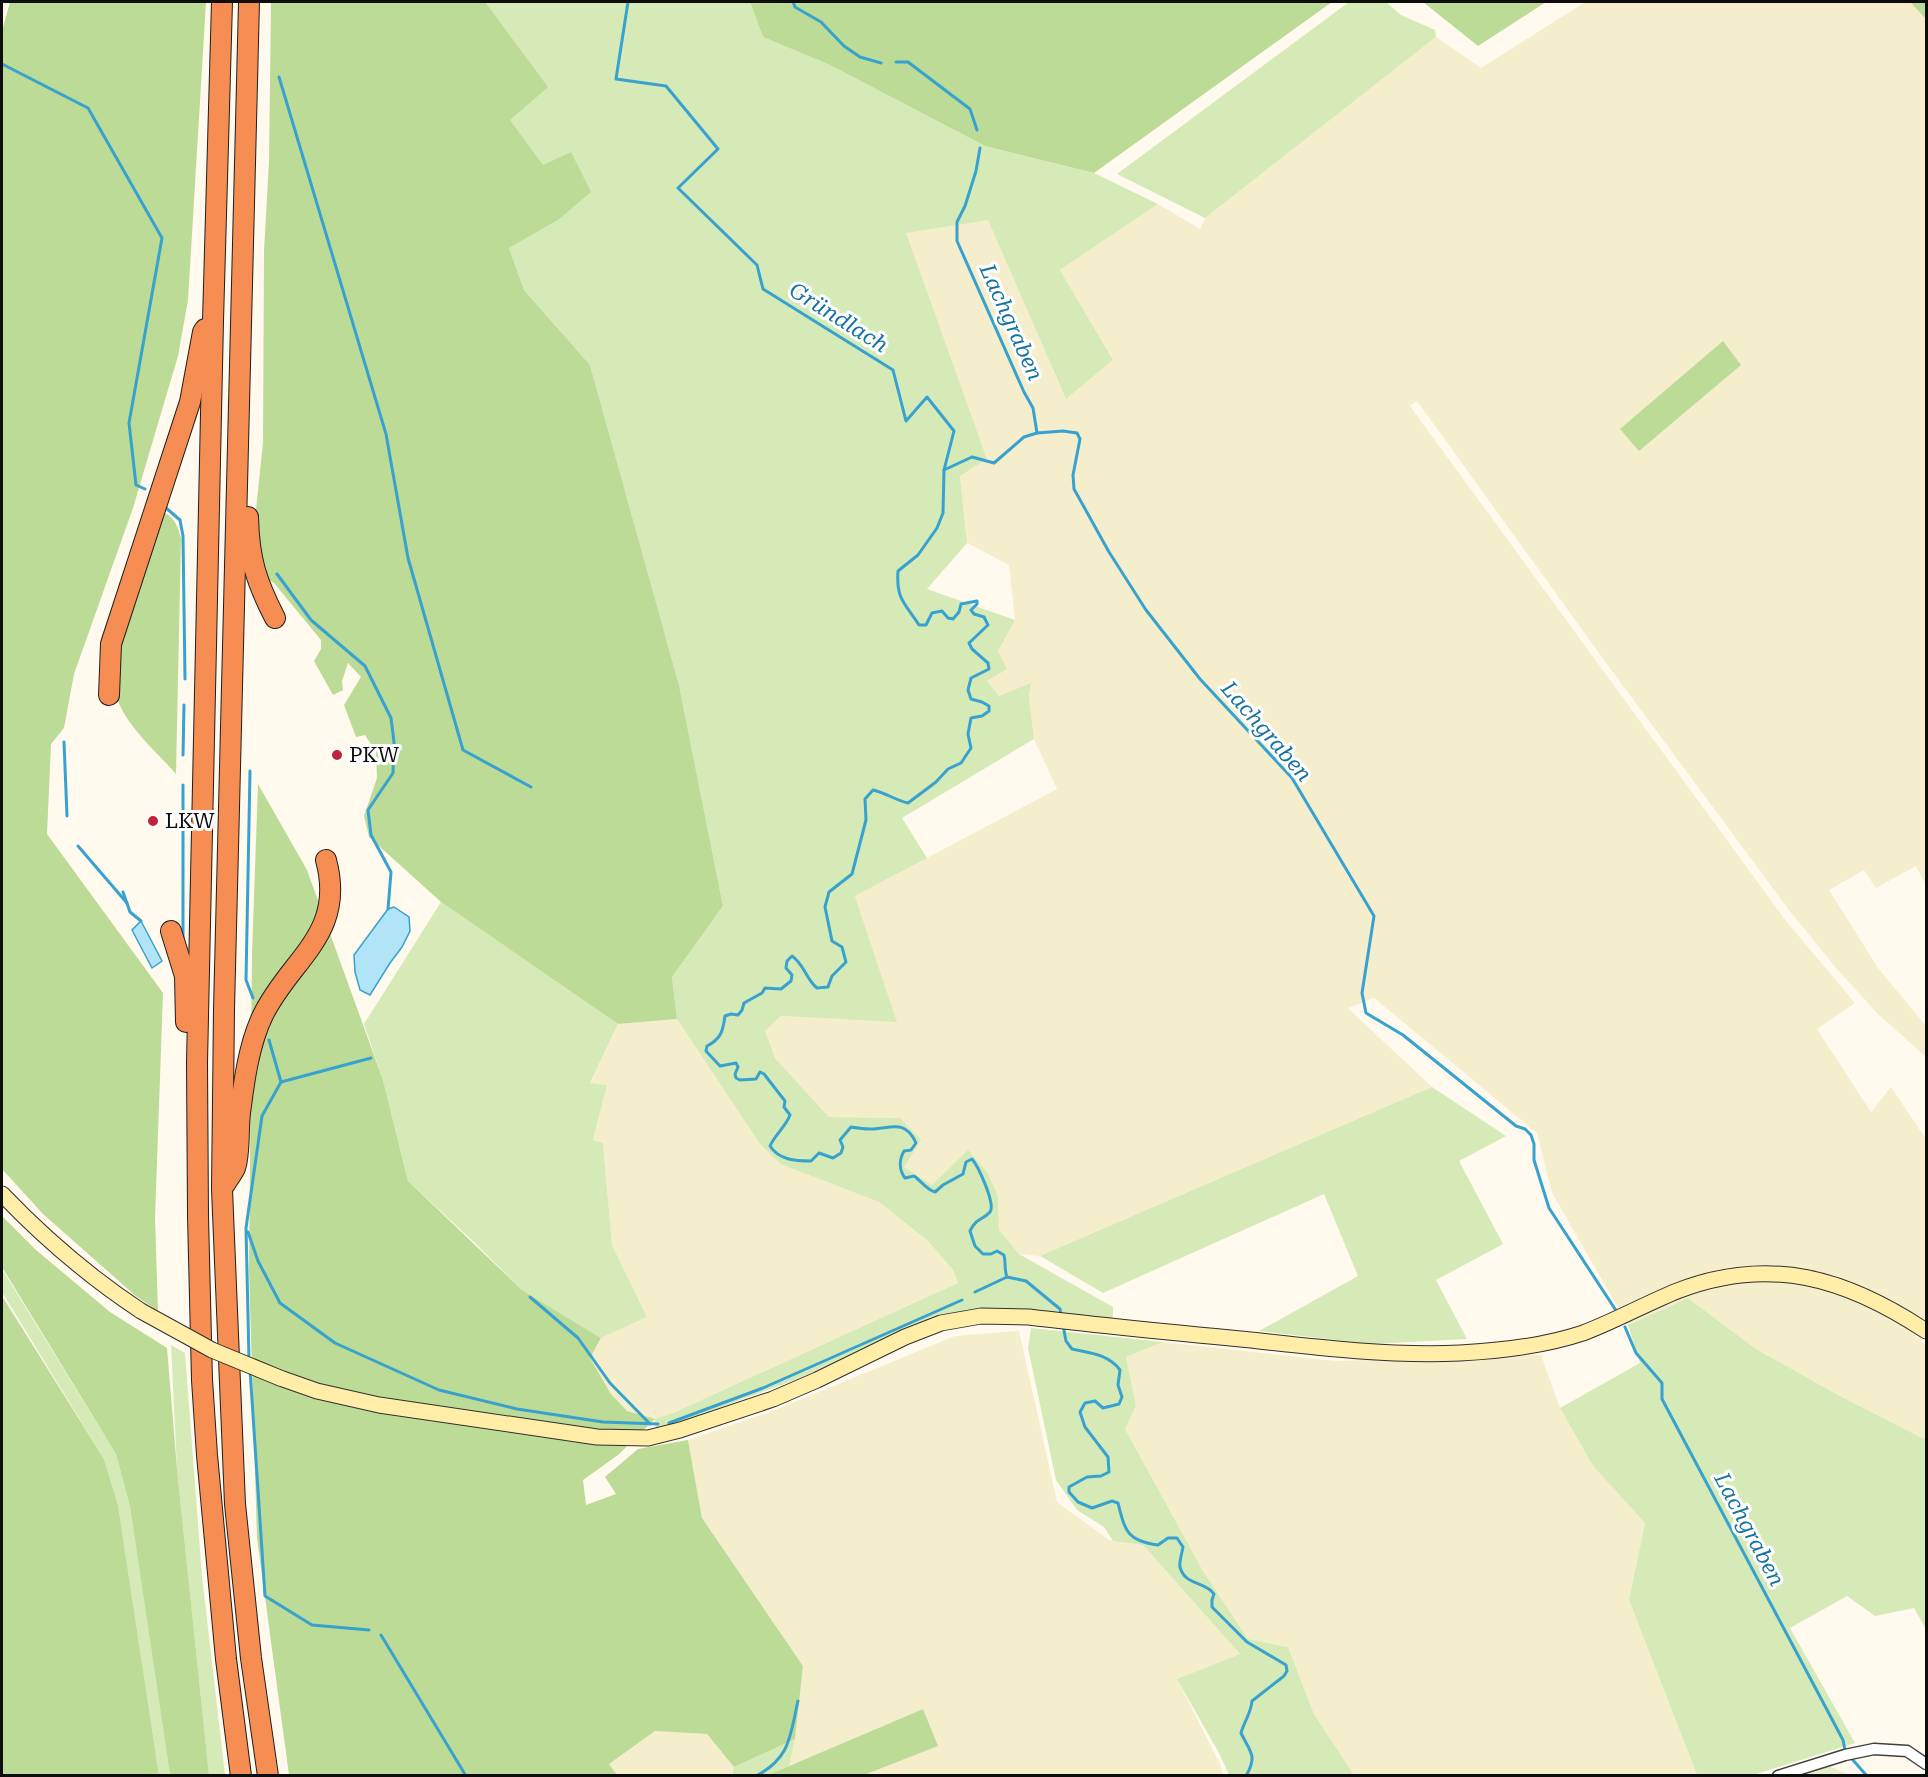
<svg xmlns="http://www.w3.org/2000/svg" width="1928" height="1777" font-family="'Roboto Serif',serif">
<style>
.farmland{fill:#f5eecd}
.green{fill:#d6eab7}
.forest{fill:#bcdb96}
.pitch{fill:#e7f1c9}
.water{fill:#b1e4f7;stroke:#37a2cf;stroke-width:1.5}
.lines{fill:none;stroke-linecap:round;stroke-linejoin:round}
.stream{stroke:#37a2cf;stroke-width:3}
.street-casing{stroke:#404040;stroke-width:13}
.secondary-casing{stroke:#2f2f2f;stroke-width:17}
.highway-casing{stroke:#1e1e1e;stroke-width:22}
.street{stroke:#fff;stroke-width:10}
.secondary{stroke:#ffeda8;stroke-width:15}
.highway{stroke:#f68e54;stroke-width:20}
.secondary-bridge-casing{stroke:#2f2f2f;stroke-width:17;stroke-linecap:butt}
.secondary-bridge{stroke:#ffeda8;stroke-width:15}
.poi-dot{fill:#bf233b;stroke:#fff;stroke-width:2}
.labels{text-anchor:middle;stroke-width:6;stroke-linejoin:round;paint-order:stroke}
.poi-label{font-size:21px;fill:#0d0d0d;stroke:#fff;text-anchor:start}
.water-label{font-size:22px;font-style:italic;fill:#1572a1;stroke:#fff}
</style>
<rect width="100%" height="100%" fill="#fffaed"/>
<g class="farmland">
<path d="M 1585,2 L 1910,2 L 1926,19 L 1926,885 L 1916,866 L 1876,888 L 1864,870 L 1829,890 L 1878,968 L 1926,1026 L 1926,1057 L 1878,1014 L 1835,967 L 1789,910 L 1612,671 L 1417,401 L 1410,406 L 1786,921 L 1855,1003 L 1817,1029 L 1871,1112 L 1891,1087 L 1926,1139 L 1926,1315 L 1912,1334 L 1926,1345 L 1926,1440 L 1838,1395 L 1756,1349 L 1688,1298 L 1628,1325 L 1552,1193 L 1537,1133 L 1374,998 L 1348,1008 L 1432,1087 L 1182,1197 L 1040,1256 L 1019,1254 L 999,1230 L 998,1196 L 988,1173 L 968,1151 L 932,1185 L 904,1167 L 900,1118 L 829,1117 L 775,1058 L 764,1031 L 781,1016 L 896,1021 L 855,896 L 1057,789 L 1034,739 L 1029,696 L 1030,684 L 999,696 L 987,681 L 997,651 L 1015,620 L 1009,565 L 967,543 L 960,476 L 987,459 L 905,232 L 988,219 L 1066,399 L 1113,360 L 1060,270 L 1158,204 L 1200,229 L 1205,218 L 1436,37 L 1481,68 Z"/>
<path d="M 677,1019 L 760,1144 L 780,1164 L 879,1202 L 928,1241 L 953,1270 L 958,1284 L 673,1413 L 655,1419 L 627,1411 L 611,1394 L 590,1358 L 601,1338 L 647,1317 L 612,1245 L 603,1144 L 593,1140 L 607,1085 L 590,1084 L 618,1024 Z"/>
<path d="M 1019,1331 L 1057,1502 L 1109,1540 L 1143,1545 L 1240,1654 L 1177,1679 L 1220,1764 L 1223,1775 L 864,1775 L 938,1746 L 923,1709 L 789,1766 L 795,1739 L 803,1666 L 702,1518 L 688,1440 L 775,1410 L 955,1336 Z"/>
<path d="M 1163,1342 L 1336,1361 L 1541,1355 L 1560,1408 L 1593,1466 L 1645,1523 L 1629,1600 L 1697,1775 L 1354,1775 L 1314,1714 L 1288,1647 L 1248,1639 L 1203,1571 L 1125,1429 L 1136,1406 L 1126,1357 Z"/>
<path d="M 655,1731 L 707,1734 L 734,1767 L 732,1775 L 617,1776 L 609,1764 Z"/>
</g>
<g class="green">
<path d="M 485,2 L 750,2 L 763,37 L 830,65 L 985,146 L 1094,173 L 1158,204 L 1060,270 L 1113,360 L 1066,399 L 988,220 L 906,233 L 987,459 L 960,476 L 967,543 L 927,589 L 1015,620 L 998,651 L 1007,669 L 987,681 L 999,696 L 1031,683 L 1029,696 L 1034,739 L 902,818 L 927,858 L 855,896 L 897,1022 L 781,1016 L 765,1031 L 775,1058 L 829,1117 L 900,1118 L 921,1140 L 904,1167 L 932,1185 L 968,1150 L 988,1173 L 998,1196 L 999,1230 L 1019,1254 L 1113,1307 L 1113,1318 L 979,1310 L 929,1320 L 800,1378 L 656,1431 L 655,1419 L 673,1413 L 958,1283 L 953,1270 L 928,1241 L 879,1202 L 780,1164 L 760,1144 L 677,1019 L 672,977 L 723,906 L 679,685 L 590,365 L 524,290 L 509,248 L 558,220 L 543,165 L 509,119 Z"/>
<path d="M 1349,2 L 1386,2 L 1401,15 L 1435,30 L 1436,37 L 1205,218 L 1117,174 Z"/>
<path d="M 441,902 L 618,1024 L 590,1083 L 607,1085 L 593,1140 L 603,1143 L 612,1245 L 647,1317 L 601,1338 L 522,1290 L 475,1243 L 408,1181 L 383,1080 L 364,1024 Z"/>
<path d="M 1432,1087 L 1506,1136 L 1459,1161 L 1503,1244 L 1436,1280 L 1467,1339 L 1370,1344 L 1259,1331 L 1358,1276 L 1324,1194 L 1103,1293 L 1040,1256 Z"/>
<path d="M 2,1269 L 116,1454 L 130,1507 L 170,1775 L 159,1775 L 118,1505 L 104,1459 L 2,1292 Z"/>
<path d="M 1688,1298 L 1756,1349 L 1838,1395 L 1926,1440 L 1926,1629 L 1914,1608 L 1875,1616 L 1847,1596 L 1790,1628 L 1855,1743 L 1753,1775 L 1697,1775 L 1629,1600 L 1645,1523 L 1593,1466 L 1560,1408 L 1640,1363 L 1628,1325 Z"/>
<path d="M 1031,1328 L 1163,1342 L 1126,1357 L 1136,1406 L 1125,1429 L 1203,1571 L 1248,1639 L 1288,1647 L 1314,1714 L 1354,1775 L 1229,1775 L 1220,1755 L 1177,1679 L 1240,1654 L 1143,1545 L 1113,1541 L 1104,1527 L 1077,1510 L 1056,1480 L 1028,1348 Z"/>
<path d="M 171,1345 L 185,1353 L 202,1576 L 225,1775 L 209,1775 L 177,1469 Z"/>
<path d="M 795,1739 L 789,1766 L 768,1775 L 732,1776 L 734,1767 Z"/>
</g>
<g class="forest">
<path d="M 10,2 L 206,2 L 188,300 L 178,356 L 133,508 L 74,674 L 64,728 L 51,744 L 47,834 L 163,993 L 155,1218 L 158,1311 L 137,1297 L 43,1214 L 2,1169 L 2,31 Z"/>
<path d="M 271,2 L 485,2 L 548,87 L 510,120 L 543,165 L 571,152 L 591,192 L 558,220 L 509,248 L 524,290 L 590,365 L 679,685 L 723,906 L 672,977 L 677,1019 L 618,1024 L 441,902 L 369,837 L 364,816 L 377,778 L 376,752 L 365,735 L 356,737 L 344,705 L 361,677 L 348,663 L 342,681 L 343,690 L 333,695 L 314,661 L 321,649 L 321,640 L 274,583 L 264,577 L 253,538 L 263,443 L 264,251 L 269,161 Z"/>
<path d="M 750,2 L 1332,2 L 1094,173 L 985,146 L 830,65 L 763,37 Z"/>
<path d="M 1423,2 L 1546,2 L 1478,46 Z"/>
<path d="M 1910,2 L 1926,2 L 1926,19 Z"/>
<path d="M 1723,341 L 1741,365 L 1639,451 L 1620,429 Z"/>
<path d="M 161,512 C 174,515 178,527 181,538 L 176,774 C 157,752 129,729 118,701 C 112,686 115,666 117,650 Z"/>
<path d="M 258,784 L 307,870 L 383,1080 L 408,1181 L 522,1290 L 601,1338 L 590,1358 L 611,1394 L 627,1411 L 655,1419 L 618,1455 L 583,1480 L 586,1505 L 616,1494 L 605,1477 L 638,1449 L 688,1440 L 702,1518 L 803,1666 L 795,1739 L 734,1767 L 707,1734 L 655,1731 L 609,1764 L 617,1775 L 289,1775 L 257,1538 L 249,1270 L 252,954 Z"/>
<path d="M 2,1216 L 36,1250 L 110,1312 L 167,1348 L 177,1469 L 209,1775 L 170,1775 L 130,1507 L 116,1454 L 2,1267 Z"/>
<path d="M 2,1296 L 104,1459 L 118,1505 L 159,1775 L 2,1775 Z"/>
<path d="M 923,1709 L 938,1746 L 864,1775 L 768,1775 Z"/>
</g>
<path class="pitch" d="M 1829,1766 L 1849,1775 L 1797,1776 Z"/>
<g class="water">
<path d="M 394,907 L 409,917 L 410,931 L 402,947 L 390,963 L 370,995 L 360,990 L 355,972 L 354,955 L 388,909 Z"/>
<path d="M 141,921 L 162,961 L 152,968 L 132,930 Z"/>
</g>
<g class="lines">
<g class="stream">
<path d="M 628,2 L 616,79 L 666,86 L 718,149 L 678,188 L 757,265 L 763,289 L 893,370 L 906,421 L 927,397 L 954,431 L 944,470 L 943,513 L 937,528 L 918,555 L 898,571 C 896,600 905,603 919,625 L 926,625 L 932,613 L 942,611 L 948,618 L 953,619 L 959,612 L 961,604 L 977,601 L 977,604 L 971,610 L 974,614 L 984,617 L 988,625 L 969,643 L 972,649 L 988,663 L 989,669 L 971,678 L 968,690 L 971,699 L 982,702 L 989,706 L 989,711 L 982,716 L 971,718 L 968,734 L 971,748 L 961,763 L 948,769 L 936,782 L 908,803 C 895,800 886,793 873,790 L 865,799 L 866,820 L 852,874 L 829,892 L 825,907 L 832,941 L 842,947 L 846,962 L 832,976 L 828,987 L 817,988 C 806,979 804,964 792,956 L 787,961 L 786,968 L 792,975 L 791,981 L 781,989 L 765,988 L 762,993 L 744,1003 L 742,1010 L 738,1015 L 731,1014 L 725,1016 C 723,1031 721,1039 707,1046 L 706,1051 L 720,1066 L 736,1063 L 738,1067 L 735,1074 L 736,1078 L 740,1080 L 756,1079 L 760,1072 L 764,1074 L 785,1101 L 784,1107 L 790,1115 C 786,1126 775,1135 770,1146 C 779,1160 795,1161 811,1161 L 819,1153 L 833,1158 L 841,1153 L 843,1147 L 840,1140 L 851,1127 C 857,1128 864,1129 870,1129 C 890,1129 905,1118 916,1143 L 911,1150 L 904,1151 C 899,1160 899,1170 905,1178 L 914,1176 C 921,1181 927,1190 935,1192 L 943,1185 L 963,1174 L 966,1162 L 972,1159 C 978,1166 996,1204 990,1212 C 982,1221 977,1217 970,1231 L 975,1246 L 983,1254 L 991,1254 L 997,1251 L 1004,1255 C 1006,1263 1004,1269 1007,1277 L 1026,1281 L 1060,1309 L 1061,1315"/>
<path d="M 793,2 L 795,7 L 821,22 L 844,46 L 860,57 L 881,63"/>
<path d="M 896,62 L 908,62 L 970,109 L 977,130"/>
<path d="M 2,64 L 88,108 L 162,238 L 129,423 L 136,485 L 145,489"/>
<path d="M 279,77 L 386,434 L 408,558 L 463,750 L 531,787"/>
<path d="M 980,148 L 976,171 L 965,206 L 957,222 L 957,241 L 1024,392 L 1033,408 L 1037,433 L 1063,431 L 1077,433 L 1080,439 L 1073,475 L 1074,489 L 1109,552 L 1146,610 L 1200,679 L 1292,778 L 1374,916 L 1362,993 L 1366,1013 L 1403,1035 L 1516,1126 L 1525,1129 L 1531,1135 L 1534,1144 L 1534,1160 L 1549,1208 L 1617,1312"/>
<path d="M 944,470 L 972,457 L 994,463 L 1024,437 L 1037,433"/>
<path d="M 165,507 L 180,520 L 183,536 L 185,679"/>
<path d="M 277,574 L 311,620 L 365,666 L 391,718 L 394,742 L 393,773 L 368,810 L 371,835 L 391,872 L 388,909"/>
<path d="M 64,742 L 67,816"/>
<path d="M 183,755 L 184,705"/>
<path d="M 250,771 L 246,980 L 253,998"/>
<path d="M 78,846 L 127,903"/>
<path d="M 123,892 L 130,912 L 141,921"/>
<path d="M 183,939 L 183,785"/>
<path d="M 281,1082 L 371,1058"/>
<path d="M 248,1232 L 258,1261 L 280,1303 L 335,1343 L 439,1390 L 517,1409 L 603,1422 L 658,1424"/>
<path d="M 975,1292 L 1007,1277"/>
<path d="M 530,1297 L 578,1338 L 610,1383 L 650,1424"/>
<path d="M 1063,1325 L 1066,1341 L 1072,1349 C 1090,1353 1108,1354 1120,1370 L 1118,1385 L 1122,1397 L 1119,1404 L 1103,1408 L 1095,1401 L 1085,1403 L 1080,1412 L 1085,1427 L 1108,1457 L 1109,1472 L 1101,1476 L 1087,1477 L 1069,1487 L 1069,1492 L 1078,1502 L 1092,1508 L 1112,1501 L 1118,1503 C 1125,1531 1127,1541 1158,1545 L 1168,1538 L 1177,1538 L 1183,1547 C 1182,1553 1179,1562 1180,1567 C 1185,1586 1205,1581 1214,1594 L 1212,1600 L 1212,1607 L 1247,1642 L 1286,1665 L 1287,1671 L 1284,1676 L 1252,1701 C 1251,1713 1244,1722 1241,1733 C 1250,1752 1258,1755 1246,1776"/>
<path d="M 1625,1327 L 1636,1353 L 1662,1383 L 1662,1399 L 1843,1740 L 1845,1750"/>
<path d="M 249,1360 L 246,1228 L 262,1116 L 281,1082 L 269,1040"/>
<path d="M 250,1370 L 265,1596 L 312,1625 L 369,1630"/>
<path d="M 669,1423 L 763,1388 L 962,1300"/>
<path d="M 381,1635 L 466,1776"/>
<path d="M 1852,1759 L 1867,1776"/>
<path d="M 756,1776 C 791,1758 790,1735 798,1701"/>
</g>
<g class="street-casing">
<path id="street" d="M 1778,1776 L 1845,1755 L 1874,1749 L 1907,1751 L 1926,1764"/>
</g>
<g class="secondary-casing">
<g id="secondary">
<path d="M 2,1194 C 46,1240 88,1276 141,1311"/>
<path d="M 280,1378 L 317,1391 L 379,1405 L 597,1437 L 648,1438 L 680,1430 L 773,1399 L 817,1380 L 905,1337 L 941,1323 L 981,1316 L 1029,1317 C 1103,1326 1177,1333 1251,1340 C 1321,1348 1390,1356 1460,1353 C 1501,1351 1544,1346 1583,1333 C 1615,1321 1645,1304 1677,1291 C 1770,1255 1846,1278 1926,1331"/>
</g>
</g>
<g class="highway-casing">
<g id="highway">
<path d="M 222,2 L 213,321 L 197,1063 L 198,1216 L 202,1380 L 207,1455 L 226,1659 L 241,1776"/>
<path d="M 249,2 L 224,1009 L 222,1189 L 235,1504 L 251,1658 L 268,1776"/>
<path d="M 248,517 C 249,559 256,581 275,618"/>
<path d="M 109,695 L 111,644 L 190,402 L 203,332 L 205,329"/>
<path d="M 171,931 L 185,976 L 186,1022"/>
<path d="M 225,1184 C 228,1179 232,1174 235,1168 C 240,1155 238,1129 240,1113 C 244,1081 249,1044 263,1015 C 291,958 346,934 326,860"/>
</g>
</g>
<use href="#street" class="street"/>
<use href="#secondary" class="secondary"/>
<use href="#highway" class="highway"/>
<g class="secondary-bridge-casing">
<path id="secondary-bridge" d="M 141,1311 L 212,1350 L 280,1378"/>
</g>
<use href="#secondary-bridge" class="secondary-bridge"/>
</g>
<g class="poi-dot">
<circle cx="337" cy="755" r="6"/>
<circle cx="153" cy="821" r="6"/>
</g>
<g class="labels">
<g class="poi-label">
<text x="349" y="762">PKW</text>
<text x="165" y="828">LKW</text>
</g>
<g class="water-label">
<text transform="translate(839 317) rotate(32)" y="8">Gründlach</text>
<text transform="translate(1012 322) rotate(66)" y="8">Lachgraben</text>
<text transform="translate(1267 731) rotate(49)" y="8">Lachgraben</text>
<text transform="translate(1750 1529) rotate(62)" y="8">Lachgraben</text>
</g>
</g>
<rect width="1928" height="1777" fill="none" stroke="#0d0d0d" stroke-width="6"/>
</svg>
